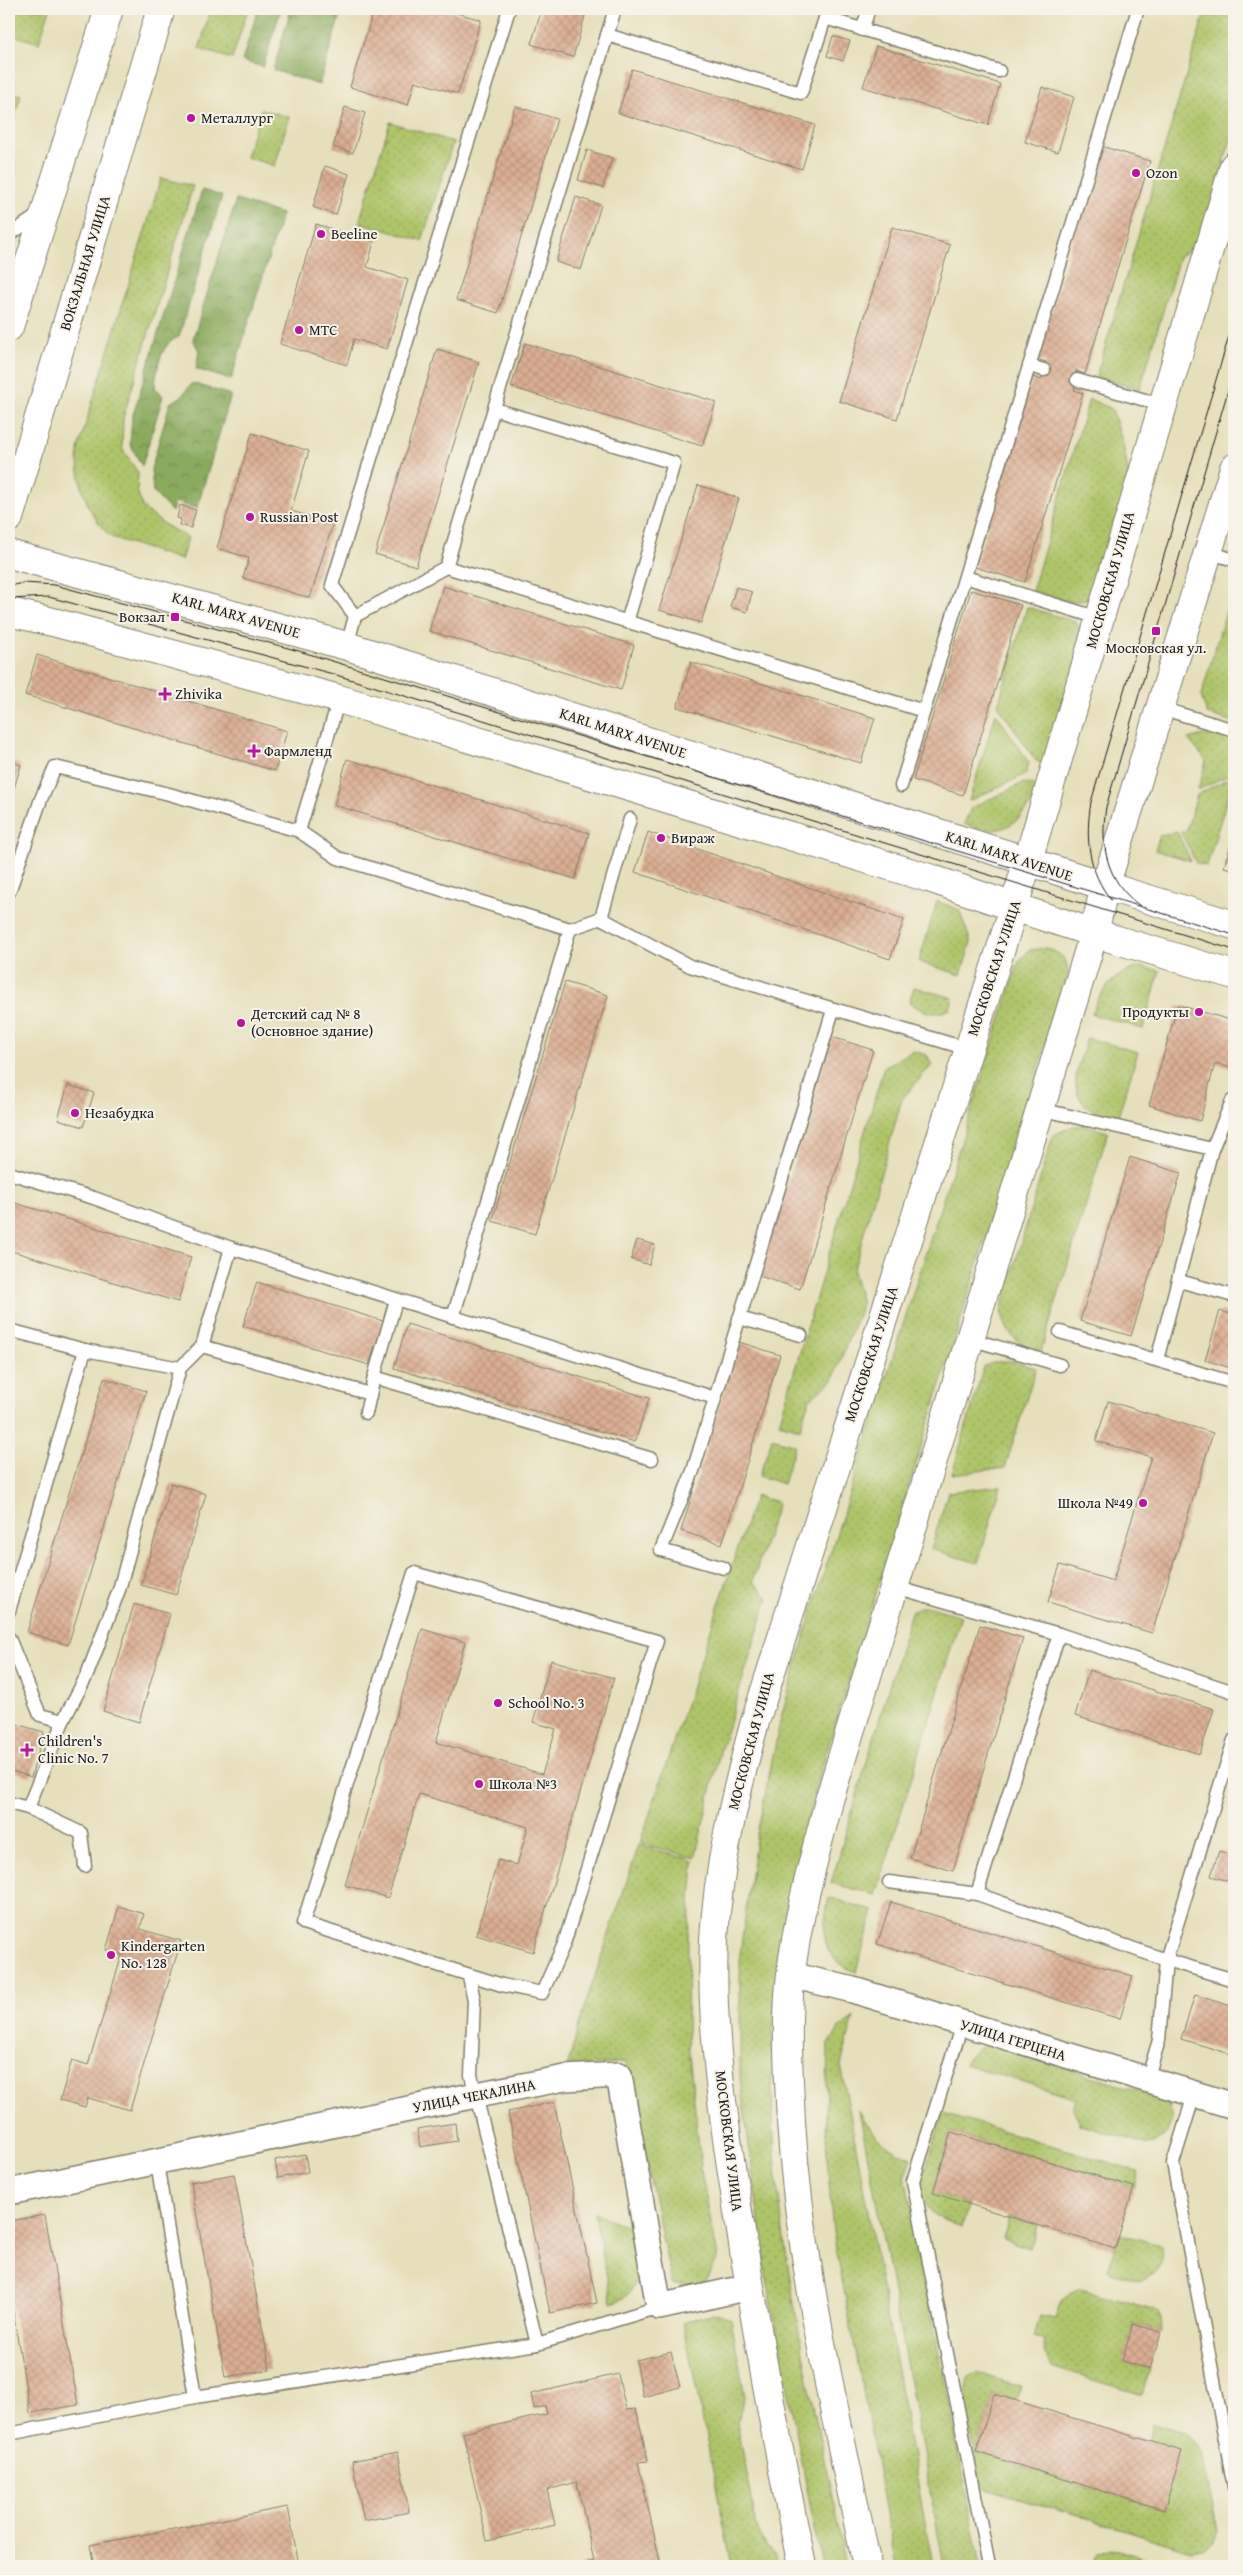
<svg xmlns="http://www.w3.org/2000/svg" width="1243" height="2575" font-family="'Gentium Book Plus',serif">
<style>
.green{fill:url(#green-dots);stroke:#657042}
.forest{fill:url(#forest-crowns);stroke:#53633c}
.building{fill:url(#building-cross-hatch)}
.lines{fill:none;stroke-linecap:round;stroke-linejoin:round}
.service-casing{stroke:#817e6c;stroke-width:15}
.minor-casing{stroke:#817e6c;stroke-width:28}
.secondary-casing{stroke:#817e6c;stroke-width:30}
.primary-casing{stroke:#817e6c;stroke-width:30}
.service{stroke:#fff;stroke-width:12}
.minor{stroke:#fff;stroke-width:25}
.secondary{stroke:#fff;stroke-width:28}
.primary{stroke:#fff;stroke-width:28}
.tram{stroke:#1c1c1c;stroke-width:1}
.poi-dot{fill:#b5179e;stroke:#f7f3e8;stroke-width:2}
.labels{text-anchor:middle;stroke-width:4;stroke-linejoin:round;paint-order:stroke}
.poi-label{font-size:15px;fill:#1c1c1c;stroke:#f7f3e8;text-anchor:start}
.street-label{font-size:15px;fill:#1c1c1c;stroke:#f7f3e8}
</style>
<defs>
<pattern id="green-dots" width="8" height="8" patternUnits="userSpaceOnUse" patternTransform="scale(1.25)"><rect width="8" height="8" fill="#aec469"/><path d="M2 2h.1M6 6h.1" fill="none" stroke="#95a85a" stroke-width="1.8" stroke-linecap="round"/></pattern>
<pattern id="forest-crowns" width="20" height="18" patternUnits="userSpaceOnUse" patternTransform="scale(1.25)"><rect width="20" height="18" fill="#8aaa5d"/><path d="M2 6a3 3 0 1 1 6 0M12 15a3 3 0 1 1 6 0" fill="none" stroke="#708a4c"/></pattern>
<pattern id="building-cross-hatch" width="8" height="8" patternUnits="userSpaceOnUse" patternTransform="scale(1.25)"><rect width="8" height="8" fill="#dbae93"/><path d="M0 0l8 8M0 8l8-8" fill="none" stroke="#bb957e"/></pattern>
</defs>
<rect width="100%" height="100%" fill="#f7f3e8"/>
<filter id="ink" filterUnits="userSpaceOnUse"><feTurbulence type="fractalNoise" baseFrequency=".02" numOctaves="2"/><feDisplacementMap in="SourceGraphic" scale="10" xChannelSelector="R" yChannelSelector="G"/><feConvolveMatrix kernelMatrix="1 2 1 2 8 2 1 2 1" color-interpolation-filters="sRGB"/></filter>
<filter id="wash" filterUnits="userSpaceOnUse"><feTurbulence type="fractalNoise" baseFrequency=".0096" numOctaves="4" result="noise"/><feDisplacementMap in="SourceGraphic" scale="20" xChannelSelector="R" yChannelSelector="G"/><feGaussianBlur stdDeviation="1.12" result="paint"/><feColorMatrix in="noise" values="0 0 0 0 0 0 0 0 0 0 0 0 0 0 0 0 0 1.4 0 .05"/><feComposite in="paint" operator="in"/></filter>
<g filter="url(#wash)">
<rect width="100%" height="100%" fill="#e6dfbb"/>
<g class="green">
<path d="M 9,9 L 50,9 L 39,43 L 9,34 Z"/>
<path d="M 211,9 L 248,9 L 232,59 L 199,49 Z"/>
<path d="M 1206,9 L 1234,9 L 1234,128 L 1201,241 L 1179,257 L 1140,389 L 1096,377 Z"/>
<path d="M 9,92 L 21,95 L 9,135 Z"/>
<path d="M 261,109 L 289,117 L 275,166 L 246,157 Z"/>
<path d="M 390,122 L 453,142 L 422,241 L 359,222 Z"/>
<path d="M 161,178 L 193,186 L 123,418 L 122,448 L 138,473 L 137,491 L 143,508 L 162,523 L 188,538 L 181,560 L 111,537 C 86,513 77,483 78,449 Z"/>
<path d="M 1089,399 L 1112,409 L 1123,444 L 1130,482 L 1097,591 C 1078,611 1056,597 1032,591 Z"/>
<path d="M 1234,584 L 1234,722 L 1207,714 L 1201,696 Z"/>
<path d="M 1027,607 L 1076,622 L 1083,637 L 1046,765 L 1036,761 L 998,705 Z"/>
<path d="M 996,713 L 1029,763 L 1026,774 L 969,801 Z"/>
<path d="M 1210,733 L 1234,738 L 1234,772 L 1198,790 L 1206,761 L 1188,739 Z"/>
<path d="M 1234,775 L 1207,866 L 1196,863 L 1181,832 L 1186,831 L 1197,795 Z"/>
<path d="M 1023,783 L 1039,786 C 1031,806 1016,830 991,830 C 983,830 972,826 964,824 L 971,808 Z"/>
<path d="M 1177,832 L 1191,861 L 1155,850 L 1160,835 Z"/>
<path d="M 937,901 L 959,910 L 971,942 L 961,975 L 919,962 Z"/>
<path d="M 1046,948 C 1060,953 1067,957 1068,973 L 813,1796 C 799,1857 783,1918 777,1981 C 755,2174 809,2377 846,2566 L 822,2566 L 767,2280 L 740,2080 L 740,1953 L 756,1838 L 781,1717 L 812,1611 L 1007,998 L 1019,961 L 1029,950 Z"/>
<path d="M 1142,967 L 1160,971 L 1143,1029 L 1092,1014 C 1099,990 1117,971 1142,967 Z"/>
<path d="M 914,987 L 953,998 L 950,1009 C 933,1017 924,1012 909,1002 Z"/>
<path d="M 1087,1038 L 1138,1052 L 1118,1117 C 1109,1115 1095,1113 1088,1107 C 1065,1090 1081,1059 1087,1038 Z"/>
<path d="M 913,1051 L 927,1055 L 932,1065 L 902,1099 L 853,1272 L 862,1304 L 833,1380 L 809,1400 L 800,1429 L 779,1423 L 884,1067 Z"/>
<path d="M 1084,1125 L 1108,1132 L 1041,1352 C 1015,1342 1009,1339 1001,1311 L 1053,1135 L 1073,1126 Z"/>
<path d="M 1000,1361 L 1011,1361 L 1036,1368 L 1005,1468 L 952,1474 L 984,1366 Z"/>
<path d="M 772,1438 L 795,1445 L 783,1484 L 759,1476 Z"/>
<path d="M 1001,1486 L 978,1563 L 931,1549 L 948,1492 Z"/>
<path d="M 755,1496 L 778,1502 L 753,1581 L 768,1598 L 720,1752 L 695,1858 L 640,1843 Z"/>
<path d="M 919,1607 L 931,1607 L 961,1616 L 876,1895 L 831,1883 L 911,1612 Z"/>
<path d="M 639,1845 L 694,1861 L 688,1939 L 687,2035 L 702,2176 L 718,2258 L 703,2286 L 672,2284 L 625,2062 L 567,2068 L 584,2008 Z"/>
<path d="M 829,1897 L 874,1911 L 856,1972 C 818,1958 822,1932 829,1897 Z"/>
<path d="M 854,2017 L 841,2065 L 933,2566 L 896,2566 L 833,2232 L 827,2159 L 826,2120 L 828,2046 L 840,2027 Z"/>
<path d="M 987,2043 L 1164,2099 L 1169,2105 L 1173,2119 L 1168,2133 L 1155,2143 L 1149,2145 L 1081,2125 L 1073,2110 L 1076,2098 L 964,2064 L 968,2057 Z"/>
<path d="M 859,2110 C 871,2134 886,2148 911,2158 L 905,2176 L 981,2566 L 944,2566 Z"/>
<path d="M 943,2113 L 1138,2171 L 1134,2187 L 951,2132 L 933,2193 L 969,2204 L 962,2227 C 937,2219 927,2214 920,2188 Z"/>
<path d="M 594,2212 L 629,2228 C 634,2256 649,2292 612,2303 Z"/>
<path d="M 1009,2217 L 1038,2225 L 1030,2248 L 1002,2239 Z"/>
<path d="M 1120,2234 L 1161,2245 L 1162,2260 L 1158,2271 L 1141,2281 L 1111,2273 L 1108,2270 Z"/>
<path d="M 1081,2289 L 1156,2310 L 1160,2314 L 1161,2332 L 1133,2324 L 1123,2361 L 1150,2369 L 1142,2395 L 1051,2367 C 1044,2358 1043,2351 1045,2340 L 1034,2337 L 1040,2316 L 1055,2319 C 1060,2301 1063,2295 1081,2289 Z"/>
<path d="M 713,2313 L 731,2319 L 745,2397 L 737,2422 L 759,2536 L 776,2557 L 778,2566 L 732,2566 L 683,2322 Z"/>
<path d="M 976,2373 L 1020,2386 L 1016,2400 L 994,2394 L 976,2452 L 1164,2510 L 1148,2441 L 1152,2424 L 1184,2433 L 1196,2443 L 1202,2452 L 1218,2531 C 1212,2543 1206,2548 1192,2550 L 982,2487 L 964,2398 L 968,2379 Z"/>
<path d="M 1111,2549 L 1119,2550 L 1171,2566 L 1090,2566 L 1097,2554 Z"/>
</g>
<g class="forest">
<path d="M 258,9 L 281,9 L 263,67 L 242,61 Z"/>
<path d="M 291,9 L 342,9 L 319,85 L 273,70 Z"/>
<path d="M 202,190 L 222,196 L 179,337 C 160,343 157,369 155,387 L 163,396 L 142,466 L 130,444 L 132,418 Z"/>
<path d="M 236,200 L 282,214 L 231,380 L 196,369 L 199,351 L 193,339 Z"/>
<path d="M 192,383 L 231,395 L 197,508 L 175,502 L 172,512 L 153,492 L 151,469 L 170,403 L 181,397 Z"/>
</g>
<g id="blocks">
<g class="building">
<path d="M 374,9 L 443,9 L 481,20 L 458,94 L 415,81 L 408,105 L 350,87 Z"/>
<path d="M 542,9 L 587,9 L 573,57 L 531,44 Z"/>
<path d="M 833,36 L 850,41 L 843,61 L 827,56 Z"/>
<path d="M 876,46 L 1000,84 L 988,125 L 863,87 Z"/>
<path d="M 632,69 L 815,125 L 802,169 L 618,113 Z"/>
<path d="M 1042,87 L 1074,97 L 1058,152 L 1025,142 Z"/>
<path d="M 515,106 L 557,119 L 498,313 L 456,300 Z"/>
<path d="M 345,107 L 365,113 L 353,153 L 333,147 Z"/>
<path d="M 1101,146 L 1150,161 L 1085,374 L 1076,371 L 1077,380 L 1074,390 L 1083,393 L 1025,582 L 975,567 L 1033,377 L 1041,380 L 1044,370 L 1046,362 L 1037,359 Z"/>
<path d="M 587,150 L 612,158 L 603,188 L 578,180 Z"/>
<path d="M 325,166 L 349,174 L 336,215 L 313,207 Z"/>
<path d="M 576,197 L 601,205 L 581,270 L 556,262 Z"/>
<path d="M 316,224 L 374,242 L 367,267 L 408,280 L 387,349 L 354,339 L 347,365 L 280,344 Z"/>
<path d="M 892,227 L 950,245 L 897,419 L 839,401 Z"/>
<path d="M 525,343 L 716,402 L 702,446 L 511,387 Z"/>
<path d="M 437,349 L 479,362 L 416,566 L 375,554 Z"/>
<path d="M 252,433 L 309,451 L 291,511 L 333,523 L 310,598 L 243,578 L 249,558 L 217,548 Z"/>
<path d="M 698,485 L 739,498 L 701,623 L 659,610 Z"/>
<path d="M 180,505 L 196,510 L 191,528 L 179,525 L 181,519 L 177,518 Z"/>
<path d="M 443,586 L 634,645 L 621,690 L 429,631 Z"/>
<path d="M 736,587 L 752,592 L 747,612 L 730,607 Z"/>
<path d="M 971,590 L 1021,605 L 963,795 L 913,780 Z"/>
<path d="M 37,655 L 287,731 L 275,771 L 25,695 Z"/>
<path d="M 691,662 L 875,718 L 861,763 L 677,707 Z"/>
<path d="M 347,759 L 589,833 L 575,879 L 334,805 Z"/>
<path d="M 9,761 L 21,765 L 9,805 Z"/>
<path d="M 648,832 L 904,920 L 890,959 L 635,872 Z"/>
<path d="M 1234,834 L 1234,870 L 1224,867 Z"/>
<path d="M 565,982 L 608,995 L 535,1234 L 492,1221 Z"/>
<path d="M 1178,1005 L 1234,1021 L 1234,1069 L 1215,1063 L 1200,1121 L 1149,1105 Z"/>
<path d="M 832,1037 L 873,1050 L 800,1289 L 759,1276 Z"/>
<path d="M 68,1085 L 94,1093 L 83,1127 L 58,1119 Z"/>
<path d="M 1130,1157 L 1181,1173 L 1131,1336 L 1080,1321 Z"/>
<path d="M 9,1201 L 191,1257 L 178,1302 L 9,1250 Z"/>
<path d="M 637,1240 L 655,1245 L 649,1265 L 631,1259 Z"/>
<path d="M 257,1282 L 383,1321 L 369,1365 L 243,1326 Z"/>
<path d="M 1220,1311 L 1234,1315 L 1234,1369 L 1205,1360 Z"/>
<path d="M 407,1324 L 649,1398 L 635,1442 L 394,1368 Z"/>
<path d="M 739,1342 L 780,1355 L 722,1544 L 681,1531 Z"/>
<path d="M 104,1378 L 146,1391 L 68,1645 L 27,1632 Z"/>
<path d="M 1108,1401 L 1213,1433 L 1152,1633 L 1048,1602 L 1060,1565 L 1113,1581 L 1151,1457 L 1096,1441 Z"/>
<path d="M 171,1483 L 206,1494 L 176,1595 L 141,1585 Z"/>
<path d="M 134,1604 L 170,1614 L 139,1722 L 103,1711 Z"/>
<path d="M 980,1625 L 1023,1638 L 953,1871 L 910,1858 Z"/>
<path d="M 422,1629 L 465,1642 L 436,1742 L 542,1774 L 556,1729 L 533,1722 L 551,1660 L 614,1678 L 533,1952 L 476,1935 L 498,1860 L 517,1865 L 528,1827 L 419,1794 L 388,1898 L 345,1885 Z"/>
<path d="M 1089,1670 L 1214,1709 L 1200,1754 L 1075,1716 Z"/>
<path d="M 9,1722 L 44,1732 L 31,1777 L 9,1770 Z"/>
<path d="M 1219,1851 L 1234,1856 L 1228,1881 L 1211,1876 Z"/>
<path d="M 891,1902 L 1133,1976 L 1120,2019 L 877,1944 Z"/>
<path d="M 119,1906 L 144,1914 L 140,1929 L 181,1941 L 130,2110 L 88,2098 L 85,2107 L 60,2100 L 72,2060 L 88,2065 L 122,1955 L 106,1950 Z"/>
<path d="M 1195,1995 L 1234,2007 L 1234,2055 L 1181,2039 Z"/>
<path d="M 554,2102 L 597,2303 L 550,2313 L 508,2112 Z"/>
<path d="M 455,2123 L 457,2141 L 420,2147 L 417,2129 Z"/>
<path d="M 951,2132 L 1134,2187 L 1115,2249 L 933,2193 Z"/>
<path d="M 305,2154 L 308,2172 L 278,2178 L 275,2160 Z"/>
<path d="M 234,2174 L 270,2370 L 225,2377 L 191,2182 Z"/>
<path d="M 45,2215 L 78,2405 L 30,2413 L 9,2287 L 9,2221 Z"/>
<path d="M 1133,2324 L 1161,2332 L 1150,2369 L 1122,2361 Z"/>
<path d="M 671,2352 L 680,2387 L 643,2397 L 636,2360 Z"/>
<path d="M 618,2374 L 626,2410 L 636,2409 L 648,2461 L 638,2462 L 661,2566 L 577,2566 L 594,2561 L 577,2482 L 547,2490 L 555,2525 L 487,2541 L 463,2433 L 547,2414 L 545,2406 L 534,2409 L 531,2394 Z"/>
<path d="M 994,2394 L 1182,2451 L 1164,2510 L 976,2452 Z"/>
<path d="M 398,2452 L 409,2512 L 364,2521 L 352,2461 Z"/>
<path d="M 288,2507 L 299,2566 L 94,2566 L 90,2545 Z"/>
</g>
</g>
</g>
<g filter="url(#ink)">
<use href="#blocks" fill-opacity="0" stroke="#817e6c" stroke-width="1"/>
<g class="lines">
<g class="service-casing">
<g id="service">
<path d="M 862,30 L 869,9"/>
<path d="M 607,35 L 801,93 L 825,18 L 999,71"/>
<path d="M 9,235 L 40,214"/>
<path d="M 1029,366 L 1044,370"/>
<path d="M 1077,380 L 1162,405"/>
<path d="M 494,409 L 674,463 L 627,622"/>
<path d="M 1209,552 L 1234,560"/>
<path d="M 446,567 L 615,9"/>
<path d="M 965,577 L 1099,618"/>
<path d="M 355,616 L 446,567 L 924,711"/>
<path d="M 347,646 L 355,616 L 332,585 L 509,9"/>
<path d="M 1160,708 L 1234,730"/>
<path d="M 901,786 L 1138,9"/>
<path d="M 299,831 L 339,699"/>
<path d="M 9,892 L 41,799 L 55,767 L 169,794 L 299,831 L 338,858 L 570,929 L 601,918 L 690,966 L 968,1049"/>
<path d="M 601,918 L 630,819"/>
<path d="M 1040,1109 L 1212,1149 L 1157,1360"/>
<path d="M 1212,1149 L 1232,1101 L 1234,1101"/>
<path d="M 9,1173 L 94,1198 L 231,1248 L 715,1398"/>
<path d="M 1179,1281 L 1234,1296"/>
<path d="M 453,1317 L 570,929"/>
<path d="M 739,1318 L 801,1335"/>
<path d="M 9,1330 L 85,1350 L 180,1368"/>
<path d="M 1060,1332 L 1234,1383"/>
<path d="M 970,1339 L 1060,1365"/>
<path d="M 202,1346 L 370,1394"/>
<path d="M 374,1377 L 652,1459"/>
<path d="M 366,1413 L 374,1377 L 396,1300"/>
<path d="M 724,1568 L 661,1550 L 693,1471 L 833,1010"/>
<path d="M 414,1573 L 657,1641 L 564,1944 L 542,1993 L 502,1985 L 303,1923 Z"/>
<path d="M 895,1587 L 1059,1634 L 1234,1692"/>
<path d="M 9,1611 L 85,1350"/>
<path d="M 9,1638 L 40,1715 L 63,1721"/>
<path d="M 9,1803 L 28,1808 L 81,1833 L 85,1866"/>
<path d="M 28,1808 L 63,1721 L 87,1675 L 119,1590 L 180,1368 L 202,1346 L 231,1248"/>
<path d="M 889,1882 L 977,1894 L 1166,1960 L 1234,1980"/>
<path d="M 977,1894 L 1059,1634"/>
<path d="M 469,1976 L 474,2000 L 471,2075 L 537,2344"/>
<path d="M 962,2024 L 913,2181 L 989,2566"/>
<path d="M 1147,2080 L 1159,2040 L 1166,1960 L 1234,1740"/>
<path d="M 1194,2095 L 1173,2163 L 1234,2487"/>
<path d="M 157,2163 L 195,2397"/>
<path d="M 9,2434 L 195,2397 L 537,2344 L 659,2307"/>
</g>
</g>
<g class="minor-casing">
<g id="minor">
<path d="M 791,1975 L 853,1990 L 1234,2106"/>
<path d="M 9,2192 L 476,2095 L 565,2078 L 619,2075 L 659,2307 L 749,2287"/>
</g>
</g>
<g class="secondary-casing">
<g id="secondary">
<path d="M 9,327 L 109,9"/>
<path d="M 9,518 L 161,9"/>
<path d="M 9,554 L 347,646 L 1027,861"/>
<path d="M 9,612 L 53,622 L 339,699 L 929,878 L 1014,907"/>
<path d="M 1105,886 L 1234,925"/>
<path d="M 1094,933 L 1234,975"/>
</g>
</g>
<g class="primary-casing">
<g id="primary">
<path d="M 1027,861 L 1105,886"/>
<path d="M 1014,907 L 1094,933"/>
<path d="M 802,2566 C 778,2449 756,2331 738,2212 C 724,2123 710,2030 714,1939 C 718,1866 735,1796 754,1725 L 1014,907 L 1234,166"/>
<path d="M 867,2566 C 836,2413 797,2259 790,2102 C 788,2060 786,2016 791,1973 C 798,1913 815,1855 830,1797 L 1094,933 L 1104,890 L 1234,468"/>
</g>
</g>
<use href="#service" class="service"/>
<use href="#minor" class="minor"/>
<use href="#secondary" class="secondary"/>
<use href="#primary" class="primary"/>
<g class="tram">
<path d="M 9,586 L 23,583 L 55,585 L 299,651 L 1234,935"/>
<path d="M 9,599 L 49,597 L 333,674 L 1234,950"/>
<path d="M 1111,900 C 1088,871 1085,838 1091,802 L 1234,319"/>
<path d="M 1140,906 C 1106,881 1100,846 1106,807 L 1234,370"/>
</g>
</g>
</g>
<g class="poi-dot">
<circle cx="191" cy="118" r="5"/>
<circle cx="1136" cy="173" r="5"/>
<circle cx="321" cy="234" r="5"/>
<circle cx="299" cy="330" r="5"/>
<circle cx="250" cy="517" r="5"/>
<rect x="170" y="612" width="10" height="10" rx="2.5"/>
<rect x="1151" y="626" width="10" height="10" rx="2.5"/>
<path d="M162.5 686.5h5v5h5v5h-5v5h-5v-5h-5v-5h5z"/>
<path d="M251.5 743.5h5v5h5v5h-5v5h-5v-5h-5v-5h5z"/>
<circle cx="661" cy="838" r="5"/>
<circle cx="1199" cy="1012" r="5"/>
<circle cx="241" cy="1023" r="5"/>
<circle cx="75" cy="1113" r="5"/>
<circle cx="1143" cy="1503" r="5"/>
<circle cx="498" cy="1703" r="5"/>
<path d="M24.5 1742.5h5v5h5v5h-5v5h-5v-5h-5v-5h5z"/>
<circle cx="479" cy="1784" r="5"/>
<circle cx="111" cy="1955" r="5"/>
</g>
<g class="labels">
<g class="poi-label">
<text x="201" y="123">Металлург</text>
<text x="1146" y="178">Ozon</text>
<text x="331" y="239">Beeline</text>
<text x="309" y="335">МТС</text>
<text x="260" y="522">Russian Post</text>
<text x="165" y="622" text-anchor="end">Вокзал</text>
<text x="1156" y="653" text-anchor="middle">Московская ул.</text>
<text x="175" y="699">Zhivika</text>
<text x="264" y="756">Фармленд</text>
<text x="671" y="843">Вираж</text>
<text x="1189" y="1017" text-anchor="end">Продукты</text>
<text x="251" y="1019">Детский сад № 8<tspan x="251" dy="17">(Основное здание)</tspan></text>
<text x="85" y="1118">Незабудка</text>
<text x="1133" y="1508" text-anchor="end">Школа №49</text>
<text x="508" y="1708">School No. 3</text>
<text x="38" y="1746">Children's<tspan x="38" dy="17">Clinic No. 7</tspan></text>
<text x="489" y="1789">Школа №3</text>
<text x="121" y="1951">Kindergarten<tspan x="121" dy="17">No. 128</tspan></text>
</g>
<g class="street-label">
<text transform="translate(85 263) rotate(-73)" y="5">ВОКЗАЛЬНАЯ УЛИЦА</text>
<text transform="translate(1110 580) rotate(-74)" y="5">МОСКОВСКАЯ УЛИЦА</text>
<text transform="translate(236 615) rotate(16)" y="5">KARL MARX AVENUE</text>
<text transform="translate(623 733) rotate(18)" y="5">KARL MARX AVENUE</text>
<text transform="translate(1009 856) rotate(18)" y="5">KARL MARX AVENUE</text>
<text transform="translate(994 968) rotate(-72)" y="5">МОСКОВСКАЯ УЛИЦА</text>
<text transform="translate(871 1354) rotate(-72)" y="5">МОСКОВСКАЯ УЛИЦА</text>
<text transform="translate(751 1741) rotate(-75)" y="5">МОСКОВСКАЯ УЛИЦА</text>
<text transform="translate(1013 2040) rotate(17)" y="5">УЛИЦА ГЕРЦЕНА</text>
<text transform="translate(474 2096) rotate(-11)" y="5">УЛИЦА ЧЕКАЛИНА</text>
<text transform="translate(729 2141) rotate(83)" y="5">МОСКОВСКАЯ УЛИЦА</text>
</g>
</g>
<rect width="1243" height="2575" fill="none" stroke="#f7f3e8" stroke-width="30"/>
</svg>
